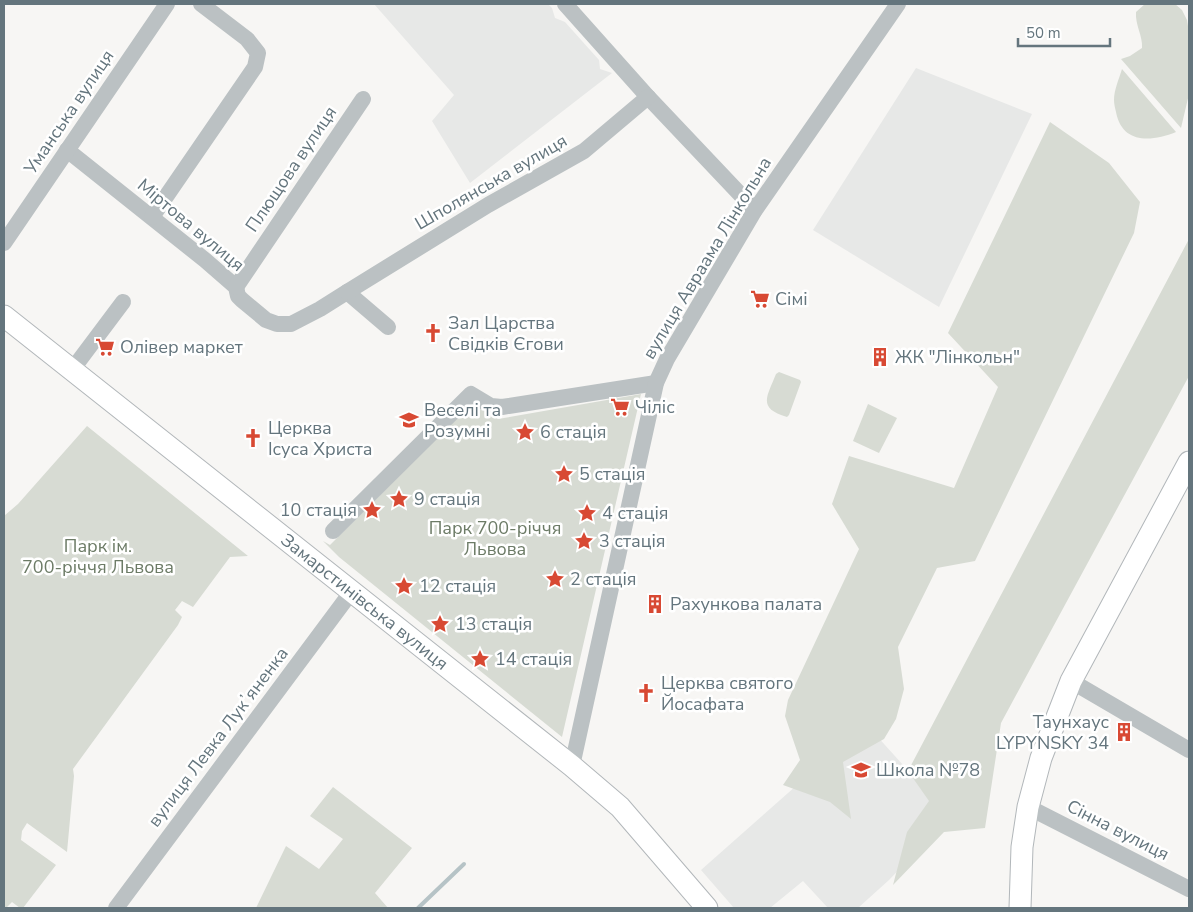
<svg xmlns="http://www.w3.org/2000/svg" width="1193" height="912" font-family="'Nunito Sans',sans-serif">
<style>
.built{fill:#e7e8e7}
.green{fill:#d7dbd3}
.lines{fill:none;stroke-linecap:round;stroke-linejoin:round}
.stream{stroke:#b6c3c6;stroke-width:4}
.major-casing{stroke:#b2b7ba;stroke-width:23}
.minor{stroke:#bbc1c3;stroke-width:16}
.major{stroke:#fff;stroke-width:21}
.labels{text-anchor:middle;stroke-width:5;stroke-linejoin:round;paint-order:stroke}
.street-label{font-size:18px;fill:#64757d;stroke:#fff}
.poi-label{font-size:18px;fill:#64757d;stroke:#fff;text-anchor:start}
.park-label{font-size:18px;fill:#6c7b66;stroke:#fff}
</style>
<rect width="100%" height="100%" fill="#f7f6f4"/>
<g class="built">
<path d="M 374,4 L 548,4 L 552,8 L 555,18 L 565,22 L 599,60 L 600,69 L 612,73 L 470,183 L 432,121 L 454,95 Z"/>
<path d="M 916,68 L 1032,114 L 939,307 L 813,230 Z"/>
<path d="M 866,724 L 950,817 L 889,880 L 858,908 L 828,908 L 803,881 L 770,908 L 734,908 L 701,870 Z"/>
</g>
<g class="green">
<path d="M 1145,4 L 1175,4 L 1182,10 L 1187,20 L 1189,32 L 1189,94 L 1181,128 L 1121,59 L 1130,56 L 1142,48 C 1143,36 1135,25 1136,12 Z"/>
<path d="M 1122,69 L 1176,132 C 1151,142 1122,144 1116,112 C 1115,108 1114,104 1114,100 C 1114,90 1119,79 1122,69 Z"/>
<path d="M 1050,122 L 1109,163 L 1140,202 L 1134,233 L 975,561 L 937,568 L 898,647 L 904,689 L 896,719 L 884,739 L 843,762 L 851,819 L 830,802 L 783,785 L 800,760 L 785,716 L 788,700 L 859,549 L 832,504 L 849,456 L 954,488 L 998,387 L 948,333 Z"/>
<path d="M 1189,239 L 1189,376 L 1001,723 L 985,828 L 944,832 L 893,885 L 907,832 L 929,801 L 908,771 Z"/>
<path d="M 779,372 L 800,380 L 801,382 L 789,415 L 787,417 C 757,408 767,397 776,374 Z"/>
<path d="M 641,394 L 562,737 L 339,557 L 323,541 L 330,545 L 473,402 L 498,419 Z"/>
<path d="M 868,404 L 897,418 L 879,453 L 853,441 Z"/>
<path d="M 87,426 L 248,556 L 230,557 L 193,607 L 182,601 L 175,610 L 182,617 L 178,625 L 73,769 L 74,776 L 67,852 L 27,823 L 22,831 L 21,840 L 56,865 L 23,908 L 20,908 L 12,902 L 6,908 L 4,908 L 4,516 L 18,504 Z"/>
<path d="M 333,787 L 412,848 L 375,893 L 388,908 L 256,908 L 286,846 L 319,869 L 343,839 L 310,816 Z"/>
</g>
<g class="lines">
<path class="stream" d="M 418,908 L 464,864"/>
<g class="major-casing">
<g id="major">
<path id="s1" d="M 4,316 L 572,766 L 620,807 L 707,908"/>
<path d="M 1020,908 L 1022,847 L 1028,807 L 1041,758 L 1071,681 L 1189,462"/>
</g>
</g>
<g class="minor">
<path d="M 565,4 L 648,97 L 755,210"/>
<path d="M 67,150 L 205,260 L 236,287 L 238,296 L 242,300 L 266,320 L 277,324 L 291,324 L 320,309 L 347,292 L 388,327"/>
<path d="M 152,217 L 255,67 L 258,53 L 247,39 L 201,4"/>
<path d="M 4,243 L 167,4"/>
<path d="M 236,287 L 363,99"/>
<path d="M 347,292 L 488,205 L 584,151 L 648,97"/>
<path d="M 72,370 L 123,302"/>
<path d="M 333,531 L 471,394 L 491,406 L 502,407 L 656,383"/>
<path d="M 1071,681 L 1189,750"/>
<path d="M 572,766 L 656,383 L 667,359 L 755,210 L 898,4"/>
<path d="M 1028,807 L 1189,889"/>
<path d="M 116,908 L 352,591"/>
</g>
<use href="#major" class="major"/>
</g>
<defs>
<g id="supermarket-bare" transform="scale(1.5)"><path d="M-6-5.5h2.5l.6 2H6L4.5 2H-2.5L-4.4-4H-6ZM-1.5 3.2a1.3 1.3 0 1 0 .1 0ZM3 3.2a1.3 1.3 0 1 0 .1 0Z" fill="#d84933" stroke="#fff" stroke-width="2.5" paint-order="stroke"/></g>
<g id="church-bare" transform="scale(1.5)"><path d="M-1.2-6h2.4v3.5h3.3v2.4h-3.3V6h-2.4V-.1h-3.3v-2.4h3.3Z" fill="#d84933" stroke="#fff" stroke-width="2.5" paint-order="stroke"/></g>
<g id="building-bare" transform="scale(1.5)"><path d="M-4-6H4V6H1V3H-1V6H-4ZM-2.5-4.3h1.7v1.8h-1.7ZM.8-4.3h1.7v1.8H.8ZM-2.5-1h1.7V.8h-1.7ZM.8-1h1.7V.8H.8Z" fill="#d84933" stroke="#fff" stroke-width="2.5" paint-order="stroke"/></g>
<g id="school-bare" transform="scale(1.5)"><path d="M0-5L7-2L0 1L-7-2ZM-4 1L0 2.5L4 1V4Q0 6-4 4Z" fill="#d84933" stroke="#fff" stroke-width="2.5" paint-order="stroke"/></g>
<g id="sight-bare" transform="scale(1.5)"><path d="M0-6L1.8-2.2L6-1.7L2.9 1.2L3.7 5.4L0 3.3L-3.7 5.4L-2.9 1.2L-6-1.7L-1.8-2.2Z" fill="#d84933" stroke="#fff" stroke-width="2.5" paint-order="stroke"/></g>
</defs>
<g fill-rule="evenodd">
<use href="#supermarket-bare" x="760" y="299"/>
<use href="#church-bare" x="433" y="333"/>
<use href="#supermarket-bare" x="105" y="347"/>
<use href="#building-bare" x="880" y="357"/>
<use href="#supermarket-bare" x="620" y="407"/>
<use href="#school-bare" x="409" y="420"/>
<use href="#sight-bare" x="525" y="432"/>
<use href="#church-bare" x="253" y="438"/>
<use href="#sight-bare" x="564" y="474"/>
<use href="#sight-bare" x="399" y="499"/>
<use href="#sight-bare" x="372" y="510"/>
<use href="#sight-bare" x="587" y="513"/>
<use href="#sight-bare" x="584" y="541"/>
<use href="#sight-bare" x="555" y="579"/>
<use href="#sight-bare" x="404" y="586"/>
<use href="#building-bare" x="655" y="604"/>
<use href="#sight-bare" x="440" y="624"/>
<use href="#sight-bare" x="480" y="659"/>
<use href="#church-bare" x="646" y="693"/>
<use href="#building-bare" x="1124" y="732"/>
<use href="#school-bare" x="861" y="770"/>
</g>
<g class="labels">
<g class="street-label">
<text transform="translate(69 112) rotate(-56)" y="6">Уманська вулиця</text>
<text transform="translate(291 169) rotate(-56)" y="6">Плющова вулиця</text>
<text transform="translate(491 182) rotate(-30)" y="6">Шполянська вулиця</text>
<text transform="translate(191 225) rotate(40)" y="6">Міртова вулиця</text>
<text transform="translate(707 258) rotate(-59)" y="6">вулиця Авраама Лінкольна</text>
<text dy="6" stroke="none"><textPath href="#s1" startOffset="460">Замарстинівська вулиця</textPath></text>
<text transform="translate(218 737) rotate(-53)" y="6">вулиця Левка Лукʼяненка</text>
<text transform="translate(1118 830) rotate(27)" y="6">Сінна вулиця</text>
</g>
<g class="poi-label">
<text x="775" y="305">Сімі</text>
<text x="448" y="329">Зал Царства<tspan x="448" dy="21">Свідків Єгови</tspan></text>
<text x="120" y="353">Олівер маркет</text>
<text x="895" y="363">ЖК "Лінкольн"</text>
<text x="635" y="413">Чіліс</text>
<text x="424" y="416">Веселі та<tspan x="424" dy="21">Розумні</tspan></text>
<text x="268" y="434">Церква<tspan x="268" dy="21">Ісуса Христа</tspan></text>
<text x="540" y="438">6 стація</text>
<text x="579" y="480">5 стація</text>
<text x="414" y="505">9 стація</text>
<text x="357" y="516" text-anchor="end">10 стація</text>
<text x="602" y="519">4 стація</text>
<text x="599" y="547">3 стація</text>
<text x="570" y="585">2 стація</text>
<text x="419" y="592">12 стація</text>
<text x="670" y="610">Рахункова палата</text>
<text x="455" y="630">13 стація</text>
<text x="495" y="665">14 стація</text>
<text x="661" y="689">Церква святого<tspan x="661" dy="21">Йосафата</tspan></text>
<text x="1109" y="728" text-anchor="end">Таунхаус<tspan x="1109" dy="21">LYPYNSKY 34</tspan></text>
<text x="876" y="776">Школа №78</text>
</g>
<g class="park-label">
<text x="495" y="534">Парк 700-річчя<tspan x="495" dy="21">Львова</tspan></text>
<text x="98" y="552">Парк ім.<tspan x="98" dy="21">700-річчя Львова</tspan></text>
</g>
</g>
<rect width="1193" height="912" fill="none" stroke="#64757d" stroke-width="10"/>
<path d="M1018 38v8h92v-8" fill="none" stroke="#64757d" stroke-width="2.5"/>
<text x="1026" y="38" font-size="15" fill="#64757d" stroke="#ffffff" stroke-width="4" paint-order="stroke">50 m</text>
</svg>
